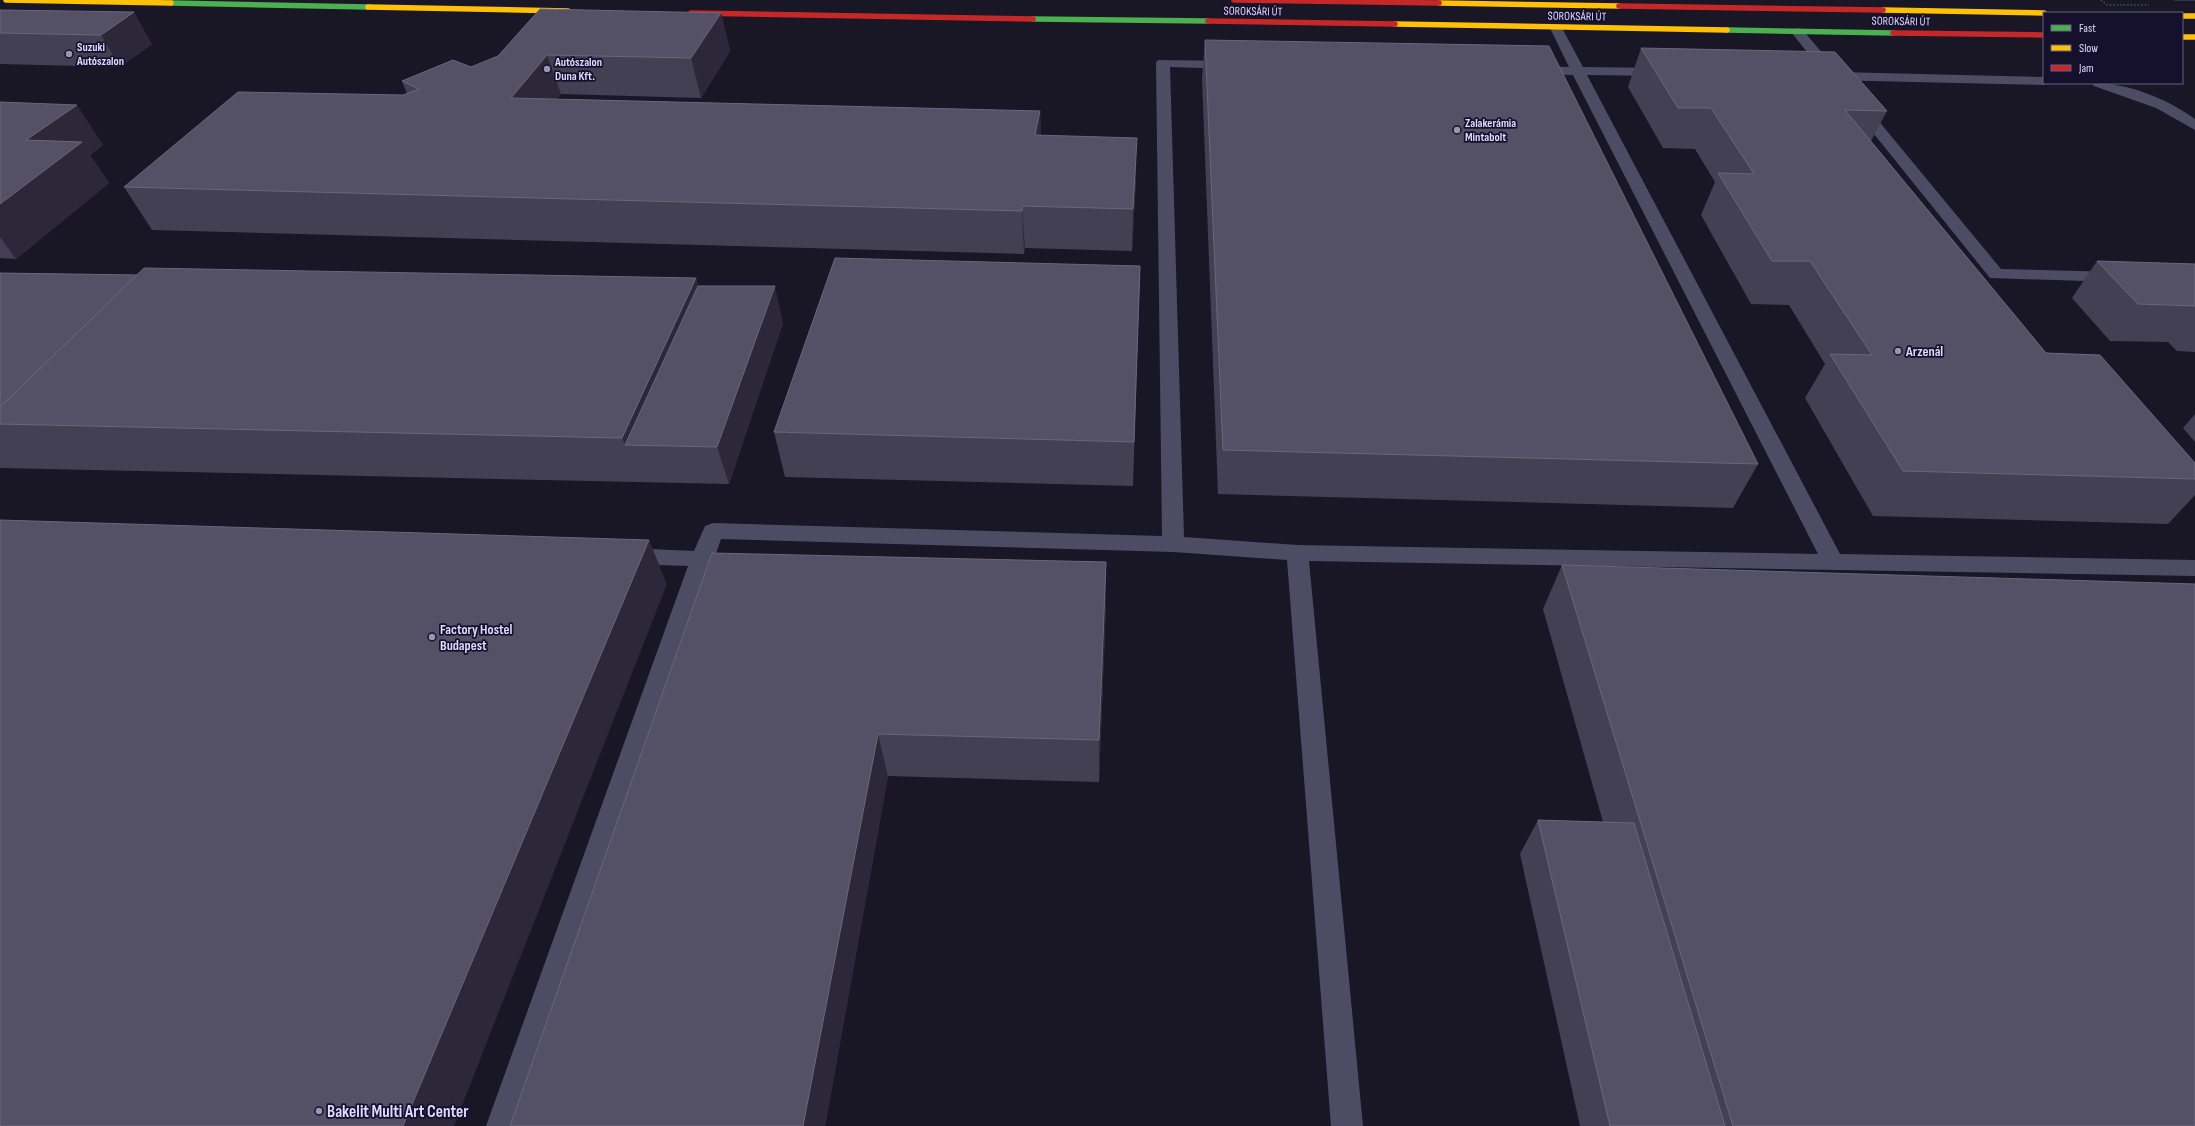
<svg xmlns="http://www.w3.org/2000/svg" width="2195" height="1126" font-family="'Sofia Sans Condensed',sans-serif">
<style>
.lines{fill:none;stroke-linecap:round;stroke-linejoin:round}
.path{stroke:#475464;stroke-width:1.5;stroke-dasharray:1.5 2;stroke-linecap:butt}
.lane{fill:#4d4c65;fill-rule:evenodd}
.fast{stroke:#4caf50;stroke-width:5.5}
.slow{stroke:#ffc107;stroke-width:5.5}
.jam{stroke:#c62828;stroke-width:5.5}
.tram{stroke:#465b6e;stroke-width:1}
.wall{fill:#444053}
.shaded-wall{fill:#2c2839}
.building{fill:#545065;stroke:#6a667e}
.poi-dot{fill:#9a95b3;stroke:#15102b;stroke-width:1.5}
.labels{text-anchor:middle;stroke-width:3.5;stroke-linejoin:round;paint-order:stroke}
.far-street-label{font-size:12px;fill:#dfdaff;stroke:#15102b}
.far-poi-label{font-size:12px;font-weight:bold;fill:#dfdaff;stroke:#15102b;text-anchor:start}
.poi-label{font-size:14px;font-weight:bold;fill:#dfdaff;stroke:#15102b;text-anchor:start}
.near-poi-label{font-size:17px;font-weight:bold;fill:#dfdaff;stroke:#15102b;text-anchor:start}
</style>
<rect width="100%" height="100%" fill="#191625"/>
<g class="lines">
<path class="path" d="M 2101,0 L 2107,5 L 2149,5"/>
<g class="lane">
<path d="M 1556,24 L 1562,28 L 1583,67 L 1663,68 L 1670,72 L 1663,76 L 1587,75 L 1840,554 L 2195,560 L 2195,576 L 1309,561 L 1363,1126 L 1331,1126 L 1287,560 L 1173,552 L 721,539 L 518,1126 L 486,1126 L 688,566 L 627,564 L 619,562 L 616,556 L 619,550 L 627,548 L 694,551 L 705,526 L 713,523 L 1162,536 L 1156,63 L 1158,60 L 1233,61 L 1240,65 L 1233,69 L 1170,67 L 1184,537 L 1297,545 L 1818,554 L 1573,75 L 1531,74 L 1524,70 L 1531,66 L 1569,67 L 1550,28 Z"/>
<path d="M 1797,28 L 1802,29 L 1838,72 L 2044,77 L 2044,83 L 2049,83 L 2044,85 L 1827,80 L 1822,79 L 1820,76 L 1824,73 L 1791,32 Z"/>
<path d="M 2092,83 C 2128,83 2166,98 2195,119 L 2195,130 L 2156,108 L 2094,86 Z"/>
<path d="M 1858,101 L 1863,102 L 2001,269 L 2116,272 L 2122,273 L 2125,277 L 2122,281 L 2116,282 L 1990,278 L 1853,108 L 1851,105 Z"/>
</g>
<g class="fast">
<path d="M 171,3 L 368,7"/>
<path d="M 1033,19 L 1208,21"/>
<path d="M 1727,30 L 1893,33"/>
</g>
<g class="slow">
<path d="M 6,0 L 171,3"/>
<path d="M 1439,3 L 1619,6"/>
<path d="M 368,7 L 568,11"/>
<path d="M 1883,10 L 2044,13"/>
<path d="M 2182,16 L 2195,16"/>
<path d="M 1395,24 L 1727,30"/>
<path d="M 2182,37 L 2195,37"/>
</g>
<g class="jam">
<path d="M 1234,0 L 1439,3"/>
<path d="M 1619,6 L 1883,10"/>
<path d="M 691,13 L 1033,19"/>
<path d="M 1208,21 L 1395,24"/>
<path d="M 1893,33 L 2044,35"/>
</g>
<path class="tram" d="M 2175,0 L 2195,0"/>
</g>
<g class="wall">
<path d="M 0,10 L 152,44 L 120,67 L 0,64 Z"/>
<path d="M 721,13 L 730,51 L 701,98 L 561,94 L 557,99 L 1040,111 L 1041,135 L 1136,179 L 1132,251 L 1025,248 L 1024,254 L 152,230 L 124,187 L 403,95 L 407,94 L 402,81 L 471,67 Z"/>
<path d="M 1205,40 L 1758,464 L 1733,508 L 1218,494 L 1202,79 Z"/>
<path d="M 1641,48 L 1887,111 L 1871,141 L 2046,353 L 2195,463 L 2195,495 L 2168,524 L 1873,516 L 1805,398 L 1825,364 L 1789,305 L 1751,304 L 1701,215 L 1715,182 L 1695,149 L 1663,148 L 1628,87 Z"/>
<path d="M 0,102 L 103,145 L 90,155 L 109,183 L 16,259 L 0,258 Z"/>
<path d="M 2097,261 L 2195,264 L 2195,352 L 2177,351 L 2168,342 L 2110,341 L 2072,298 Z"/>
<path d="M 1140,266 L 1133,486 L 785,477 L 774,432 Z"/>
<path d="M 0,273 L 137,275 L 696,278 L 698,286 L 783,323 L 729,484 L 0,468 Z"/>
<path d="M 2195,414 L 2195,442 L 2183,428 Z"/>
<path d="M 712,553 L 1106,562 L 1106,606 L 1099,782 L 888,776 L 825,1126 L 510,1126 Z"/>
<path d="M 1562,565 L 2195,1126 L 1580,1126 L 1520,854 L 1538,820 L 1603,822 L 1543,609 Z"/>
</g>
<g class="shaded-wall">
<path d="M 134,12 L 152,44 L 120,67 L 101,35 Z"/>
<path d="M 721,13 L 730,51 L 701,98 L 691,58 Z"/>
<path d="M 547,55 L 561,94 L 526,138 L 511,98 Z"/>
<path d="M 77,105 L 103,145 L 90,155 L 109,183 L 16,259 L 0,237 L 0,204 L 26,140 Z"/>
<path d="M 1040,111 L 1042,151 L 1035,135 Z"/>
<path d="M 1137,138 L 1136,179 L 1132,251 L 1133,209 Z"/>
<path d="M 1022,206 L 1025,248 L 1024,254 L 1022,211 Z"/>
<path d="M 696,278 L 708,322 L 625,445 L 622,438 Z"/>
<path d="M 775,286 L 783,323 L 729,484 L 717,447 Z"/>
<path d="M 649,540 L 667,584 L 454,1126 L 403,1126 Z"/>
<path d="M 1106,562 L 1106,606 L 1099,782 L 1099,740 Z"/>
<path d="M 878,734 L 888,776 L 825,1126 L 803,1126 Z"/>
</g>
<g class="building">
<path d="M 540,9 L 721,13 L 691,58 L 547,55 L 511,98 L 1040,111 L 1035,135 L 1137,138 L 1133,209 L 1022,206 L 1022,211 L 124,187 L 238,92 L 403,95 L 419,89 L 402,81 L 453,60 L 471,67 L 498,56 Z"/>
<path d="M 0,10 L 134,12 L 101,35 L 0,33 Z"/>
<path d="M 1205,40 L 1549,46 L 1758,464 L 1223,450 Z"/>
<path d="M 1641,48 L 1835,52 L 1887,111 L 1845,110 L 2046,353 L 2100,355 L 2195,463 L 2195,479 L 1903,471 L 1830,354 L 1872,355 L 1810,261 L 1772,261 L 1718,173 L 1754,174 L 1711,108 L 1678,108 Z"/>
<path d="M 0,102 L 77,105 L 26,140 L 82,142 L 0,204 Z"/>
<path d="M 835,258 L 1140,266 L 1134,442 L 774,432 Z"/>
<path d="M 2097,261 L 2195,264 L 2195,306 L 2138,304 Z"/>
<path d="M 144,268 L 696,278 L 622,438 L 0,424 L 0,407 Z"/>
<path d="M 0,273 L 137,275 L 0,407 Z"/>
<path d="M 698,286 L 775,286 L 717,447 L 625,445 Z"/>
<path d="M 0,520 L 649,540 L 403,1126 L 0,1126 Z"/>
<path d="M 712,553 L 1106,562 L 1099,740 L 878,734 L 803,1126 L 510,1126 Z"/>
<path d="M 1562,565 L 2195,584 L 2195,1126 L 1733,1126 Z"/>
<path d="M 1538,820 L 1634,823 L 1725,1126 L 1610,1126 Z"/>
</g>
<g class="poi-dot">
<circle cx="69" cy="54" r="4"/>
<circle cx="547" cy="69" r="4"/>
<circle cx="1457" cy="130" r="4"/>
<circle cx="1898" cy="351" r="4"/>
<circle cx="432" cy="637" r="4"/>
<circle cx="319" cy="1111" r="4"/>
</g>
<g class="labels">
<g class="far-street-label">
<text transform="translate(1253 11) rotate(1)" y="4">SOROKSÁRI ÚT</text>
<text transform="translate(1577 16) rotate(1)" y="4">SOROKSÁRI ÚT</text>
<text transform="translate(1901 21) rotate(1)" y="4">SOROKSÁRI ÚT</text>
</g>
<g class="far-poi-label">
<text x="77" y="51">Suzuki<tspan x="77" dy="14">Autószalon</tspan></text>
<text x="555" y="66">Autószalon<tspan x="555" dy="14">Duna Kft.</tspan></text>
<text x="1465" y="127">Zalakerámia<tspan x="1465" dy="14">Mintabolt</tspan></text>
</g>
<g class="poi-label">
<text x="1906" y="356">Arzenál</text>
<text x="440" y="634">Factory Hostel<tspan x="440" dy="16">Budapest</tspan></text>
</g>
<g class="near-poi-label">
<text x="327" y="1117">Bakelit Multi Art Center</text>
</g>
</g>
<rect x="2043" y="12" width="140" height="72" fill="#15102b" stroke="#666180"/>
<rect x="2051" y="25" width="20" height="6" fill="#4caf50" stroke="#666180"/>
<text x="2079" y="32" font-size="12" fill="#dfdaff">Fast</text>
<rect x="2051" y="45" width="20" height="6" fill="#ffc107" stroke="#666180"/>
<text x="2079" y="52" font-size="12" fill="#dfdaff">Slow</text>
<rect x="2051" y="65" width="20" height="6" fill="#c62828" stroke="#666180"/>
<text x="2079" y="72" font-size="12" fill="#dfdaff">Jam</text>
</svg>
